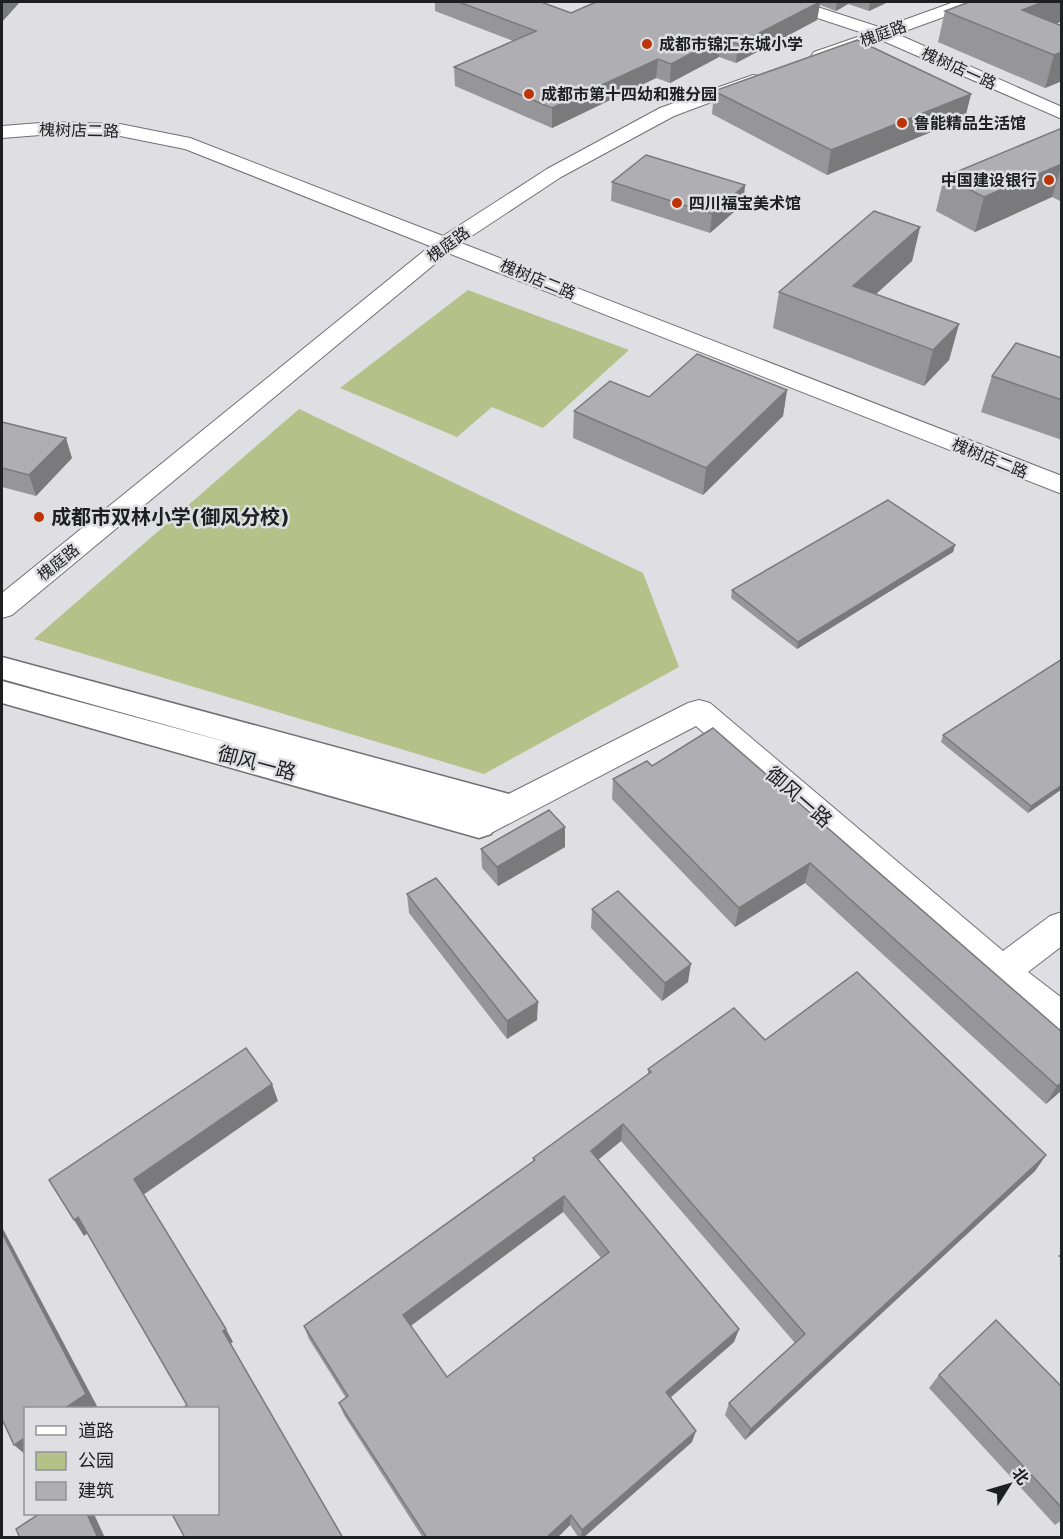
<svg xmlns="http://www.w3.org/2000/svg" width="1063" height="1539" font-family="'DejaVu Sans','Noto Sans SC',sans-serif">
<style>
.green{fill:#b6c089}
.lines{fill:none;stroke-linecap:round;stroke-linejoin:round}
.street-casing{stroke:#707175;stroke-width:2}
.secondary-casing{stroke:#707175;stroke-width:3}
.street{fill:#fff;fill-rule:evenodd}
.secondary{fill:#fff;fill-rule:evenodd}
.wall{fill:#96969a;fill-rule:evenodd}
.shaded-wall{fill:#7a7a7d}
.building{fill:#aeaeb3;stroke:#7a7a7d;stroke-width:1.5;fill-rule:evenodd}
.poi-dot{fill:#bd3406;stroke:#dedee3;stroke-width:2}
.labels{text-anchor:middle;stroke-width:5;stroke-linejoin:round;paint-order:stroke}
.far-street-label{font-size:16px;fill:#1e1f20;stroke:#dedee3}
.far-poi-label{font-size:16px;font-weight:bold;fill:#1e1f20;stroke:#dedee3;text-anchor:start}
.poi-label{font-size:20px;font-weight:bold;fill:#1e1f20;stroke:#dedee3;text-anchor:start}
.street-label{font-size:20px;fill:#1e1f20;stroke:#dedee3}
</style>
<rect width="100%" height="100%" fill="#dedee3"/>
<g class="green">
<path d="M 468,290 L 629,350 L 543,428 L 492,407 L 457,437 L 340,388 Z"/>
<path d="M 299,409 L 643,573 L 679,667 L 484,774 L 34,639 Z"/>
</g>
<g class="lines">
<g class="street-casing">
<g id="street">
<path d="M 779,2 L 802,2 L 882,28 L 954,2 L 976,2 L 974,6 L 897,34 L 1062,107 L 1062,119 L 881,40 L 826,60 L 814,60 L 811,56 L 814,52 L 866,34 L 781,6 Z"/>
<path d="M 753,75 L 759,76 L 762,80 L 759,84 L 674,116 L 561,177 L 461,243 L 1062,476 L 1062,494 L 448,253 L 12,615 L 2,618 L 2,593 L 430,246 L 185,149 L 120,136 L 53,134 L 2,138 L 2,126 L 53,122 L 120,124 L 190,138 L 443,236 L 547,169 L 660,108 Z"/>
<path d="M 699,700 L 710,703 L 1003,951 L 1050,916 L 1062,912 L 1062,946 L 1028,972 L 1062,998 L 1062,1036 L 1049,1031 L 989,983 L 696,726 L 491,833 L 479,837 L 467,833 L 463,824 L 467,815 L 688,703 Z"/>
</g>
</g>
<g class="secondary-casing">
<path id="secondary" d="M 2,657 L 509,794 L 521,798 L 526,807 L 521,816 L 509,820 L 492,815 L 496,824 L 491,834 L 479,838 L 2,703 L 2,681 L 245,747 L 2,679 Z"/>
</g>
<use href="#street" class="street"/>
<use href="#secondary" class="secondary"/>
</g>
<g class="wall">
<path d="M 435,2 L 541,2 L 571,13 L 596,2 L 888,2 L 869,11 L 848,4 L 836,11 L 820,5 L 817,20 L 736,63 L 719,57 L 670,83 L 656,78 L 552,128 L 455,86 L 454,67 L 513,41 L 435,11 Z"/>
<path d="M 945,11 L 1062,21 L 1056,24 L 1062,26 L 1062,81 L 1045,88 L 938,42 Z"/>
<path d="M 714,91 L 971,94 L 965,118 L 827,175 L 712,114 Z"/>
<path d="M 1062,128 L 1062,202 L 1052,197 L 975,232 L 936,211 L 944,177 Z"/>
<path d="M 612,182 L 745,185 L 743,204 L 710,233 L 611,201 Z"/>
<path d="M 920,227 L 912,261 L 876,294 L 959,324 L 949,360 L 924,386 L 773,328 L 779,292 Z"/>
<path d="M 1062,358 L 1062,440 L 981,412 L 992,376 Z"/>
<path d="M 787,390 L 783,416 L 703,495 L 573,438 L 574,411 L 649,397 Z"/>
<path d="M 2,422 L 72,458 L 36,496 L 2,487 Z"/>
<path d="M 955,545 L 953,552 L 797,649 L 731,598 L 732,590 Z"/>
<path d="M 1062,659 L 1062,789 L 1028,813 L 941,742 L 943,735 Z"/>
<path d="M 713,728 L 1062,1032 L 1062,1090 L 1046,1104 L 805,883 L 735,927 L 612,799 L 613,779 L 652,766 Z"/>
<path d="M 565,847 L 498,886 L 482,868 L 481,849 Z"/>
<path d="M 407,894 L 537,1020 L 507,1039 L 409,913 Z"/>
<path d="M 592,909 L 688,982 L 662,1001 L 591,928 Z"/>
<path d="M 765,1040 L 1046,1155 L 1035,1171 L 745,1440 L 725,1415 L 729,1403 L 795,1343 L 621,1141 L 598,1160 L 739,1329 L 734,1342 L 671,1397 L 692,1442 L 583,1538 L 579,1538 L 570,1525 L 557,1538 L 423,1538 L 344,1415 L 339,1403 L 346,1398 L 309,1339 L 304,1326 L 533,1162 L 533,1158 L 648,1074 L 648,1069 ZM 563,1212 L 601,1258 L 447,1377 L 411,1326 Z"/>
<path d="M 1062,1252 L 1062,1260 L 1058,1256 Z"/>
<path d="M 939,1375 L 1062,1387 L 1062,1520 L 1055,1525 L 929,1388 Z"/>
</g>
<g class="shaded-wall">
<path d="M 2,2 L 20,2 L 2,22 Z"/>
<path d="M 820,2 L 817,20 L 736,63 L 738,44 Z"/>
<path d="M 837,2 L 848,2 L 848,4 L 836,11 Z"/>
<path d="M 870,2 L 888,2 L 869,11 Z"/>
<path d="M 1043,2 L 1062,2 L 1062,21 L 1017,40 L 1022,10 Z"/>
<path d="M 721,38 L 719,57 L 670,83 L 671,64 Z"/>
<path d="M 1062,52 L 1062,81 L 1045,88 L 1054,55 Z"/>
<path d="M 658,59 L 656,78 L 552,128 L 552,108 Z"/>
<path d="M 971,94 L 965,118 L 827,175 L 831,150 Z"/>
<path d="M 1062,164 L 1052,197 L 975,232 L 984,197 Z"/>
<path d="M 745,185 L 743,204 L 710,233 L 712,214 Z"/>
<path d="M 920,227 L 912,261 L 849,319 L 853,286 Z"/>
<path d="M 959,324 L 949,360 L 924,386 L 933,350 Z"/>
<path d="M 787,390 L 783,416 L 703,495 L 706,468 Z"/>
<path d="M 66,438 L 72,458 L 36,496 L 29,475 Z"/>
<path d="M 955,545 L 953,552 L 797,649 L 798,642 Z"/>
<path d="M 1062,785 L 1062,789 L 1028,813 L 1031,806 Z"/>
<path d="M 565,827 L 565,847 L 498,886 L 497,867 Z"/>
<path d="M 810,863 L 805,883 L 735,927 L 739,908 Z"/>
<path d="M 691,964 L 688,982 L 662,1001 L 665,983 Z"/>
<path d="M 538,1002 L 537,1020 L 507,1039 L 507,1021 Z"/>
<path d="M 1062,1083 L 1062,1090 L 1046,1104 L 1057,1086 Z"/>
<path d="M 272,1084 L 278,1101 L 143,1195 L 134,1179 Z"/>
<path d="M 623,1124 L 621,1141 L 589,1167 L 591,1151 Z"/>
<path d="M 1046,1155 L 1035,1171 L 745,1440 L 751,1429 Z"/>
<path d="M 564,1196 L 563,1212 L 406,1329 L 403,1315 Z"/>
<path d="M 78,1217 L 88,1233 L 84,1236 L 74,1220 Z"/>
<path d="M 2,1227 L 97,1406 L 93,1408 L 65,1408 L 2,1233 Z"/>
<path d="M 226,1329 L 233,1342 L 230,1344 L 223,1331 Z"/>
<path d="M 739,1329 L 734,1342 L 663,1404 L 666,1392 Z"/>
<path d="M 696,1431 L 692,1442 L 583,1538 L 581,1538 L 582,1530 Z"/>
<path d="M 26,1437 L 26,1455 L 14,1445 Z"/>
<path d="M 87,1514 L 94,1514 L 105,1538 L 98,1538 Z"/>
<path d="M 571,1515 L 570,1525 L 557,1538 L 546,1538 Z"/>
</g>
<g class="building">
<path d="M 459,2 L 541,2 L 571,13 L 596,2 L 820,2 L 738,44 L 721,38 L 671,64 L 658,59 L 552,108 L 454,67 L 536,31 Z"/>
<path d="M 969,2 L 1043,2 L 1022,10 L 1062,26 L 1062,52 L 1054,55 L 945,11 Z"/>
<path d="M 857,40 L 971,94 L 831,150 L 714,91 Z"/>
<path d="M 1062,128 L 1062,164 L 984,197 L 944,177 Z"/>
<path d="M 646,155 L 745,185 L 712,214 L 612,182 Z"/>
<path d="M 874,211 L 920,227 L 853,286 L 959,324 L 933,350 L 779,292 Z"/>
<path d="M 1016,343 L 1062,358 L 1062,400 L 992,376 Z"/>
<path d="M 697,354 L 787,390 L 706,468 L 574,411 L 610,381 L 649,397 Z"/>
<path d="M 2,422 L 66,438 L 29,475 L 2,468 Z"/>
<path d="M 888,500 L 955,545 L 798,642 L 732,590 Z"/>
<path d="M 1062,659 L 1062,785 L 1031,806 L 943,735 Z"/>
<path d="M 713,728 L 1062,1032 L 1062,1083 L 1057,1086 L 810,863 L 739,908 L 613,779 L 647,761 L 652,766 Z"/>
<path d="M 549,810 L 565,827 L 497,867 L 481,849 Z"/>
<path d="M 436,878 L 538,1002 L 507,1021 L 407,894 Z"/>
<path d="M 618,891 L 691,964 L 665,983 L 592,909 Z"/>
<path d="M 857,972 L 1046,1155 L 751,1429 L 729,1403 L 805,1334 L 623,1124 L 591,1151 L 739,1329 L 666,1392 L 696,1431 L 582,1530 L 571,1515 L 546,1538 L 427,1538 L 339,1403 L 348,1396 L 304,1326 L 535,1160 L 533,1158 L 651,1072 L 648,1069 L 734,1008 L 765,1040 ZM 564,1196 L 609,1252 L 447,1377 L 403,1315 Z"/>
<path d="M 246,1048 L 272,1084 L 134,1179 L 226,1329 L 223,1331 L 343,1538 L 185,1538 L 172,1514 L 218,1514 L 218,1408 L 183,1408 L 187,1405 L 78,1217 L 74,1220 L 49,1180 Z"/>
<path d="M 2,1233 L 86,1394 L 65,1408 L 26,1408 L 26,1437 L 14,1445 L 2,1419 Z"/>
<path d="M 996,1320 L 1062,1387 L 1062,1508 L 939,1375 Z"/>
<path d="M 39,1514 L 87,1514 L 98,1538 L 20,1538 L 16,1529 Z"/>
</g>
<g class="poi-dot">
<circle cx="647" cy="44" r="6"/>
<circle cx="529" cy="94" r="6"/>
<circle cx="902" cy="123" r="6"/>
<circle cx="1049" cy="180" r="6"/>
<circle cx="677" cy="203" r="6"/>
<circle cx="39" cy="517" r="6"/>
</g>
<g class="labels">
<g class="far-street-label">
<text transform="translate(883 33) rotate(-20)" y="6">槐庭路</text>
<text transform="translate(959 68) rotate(24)" y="6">槐树店一路</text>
<text transform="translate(79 130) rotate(1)" y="6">槐树店二路</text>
<text transform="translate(448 244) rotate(-36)" y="6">槐庭路</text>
<text transform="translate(538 279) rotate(22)" y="6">槐树店二路</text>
<text transform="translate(990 458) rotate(22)" y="6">槐树店二路</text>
<text transform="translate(58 562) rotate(-39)" y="6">槐庭路</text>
</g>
<g class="far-poi-label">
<text x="659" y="50">成都市锦汇东城小学</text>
<text x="541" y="100">成都市第十四幼和雅分园</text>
<text x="914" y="129">鲁能精品生活馆</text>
<text x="1037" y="186" text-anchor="end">中国建设银行</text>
<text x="689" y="209">四川福宝美术馆</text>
</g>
<g class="poi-label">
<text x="51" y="524">成都市双林小学(御风分校)</text>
</g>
<g class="street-label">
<text transform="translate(257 763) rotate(15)" y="7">御风一路</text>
<text transform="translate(799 797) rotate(41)" y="7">御风一路</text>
</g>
</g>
<rect width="1063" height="1539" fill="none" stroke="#1e1f20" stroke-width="6"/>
<rect x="24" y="1407" width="195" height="108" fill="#dedee3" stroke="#919295" stroke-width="1.5"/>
<rect x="36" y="1426" width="30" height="9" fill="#ffffff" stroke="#919295" stroke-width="1.5"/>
<text x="78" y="1437" font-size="18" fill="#1e1f20">道路</text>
<rect x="36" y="1452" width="30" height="18" fill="#b6c089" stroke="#919295" stroke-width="1.5"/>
<text x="78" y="1467" font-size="18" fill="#1e1f20">公园</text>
<rect x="36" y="1482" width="30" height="18" fill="#aeaeb3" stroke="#919295" stroke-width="1.5"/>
<text x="78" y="1497" font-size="18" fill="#1e1f20">建筑</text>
<g transform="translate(1009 1485) rotate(53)" stroke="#dedee3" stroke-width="4.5" paint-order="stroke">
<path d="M0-4.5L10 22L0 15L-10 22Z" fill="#1e1f20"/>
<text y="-9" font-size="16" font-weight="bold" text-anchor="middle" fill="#1e1f20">北</text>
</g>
</svg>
